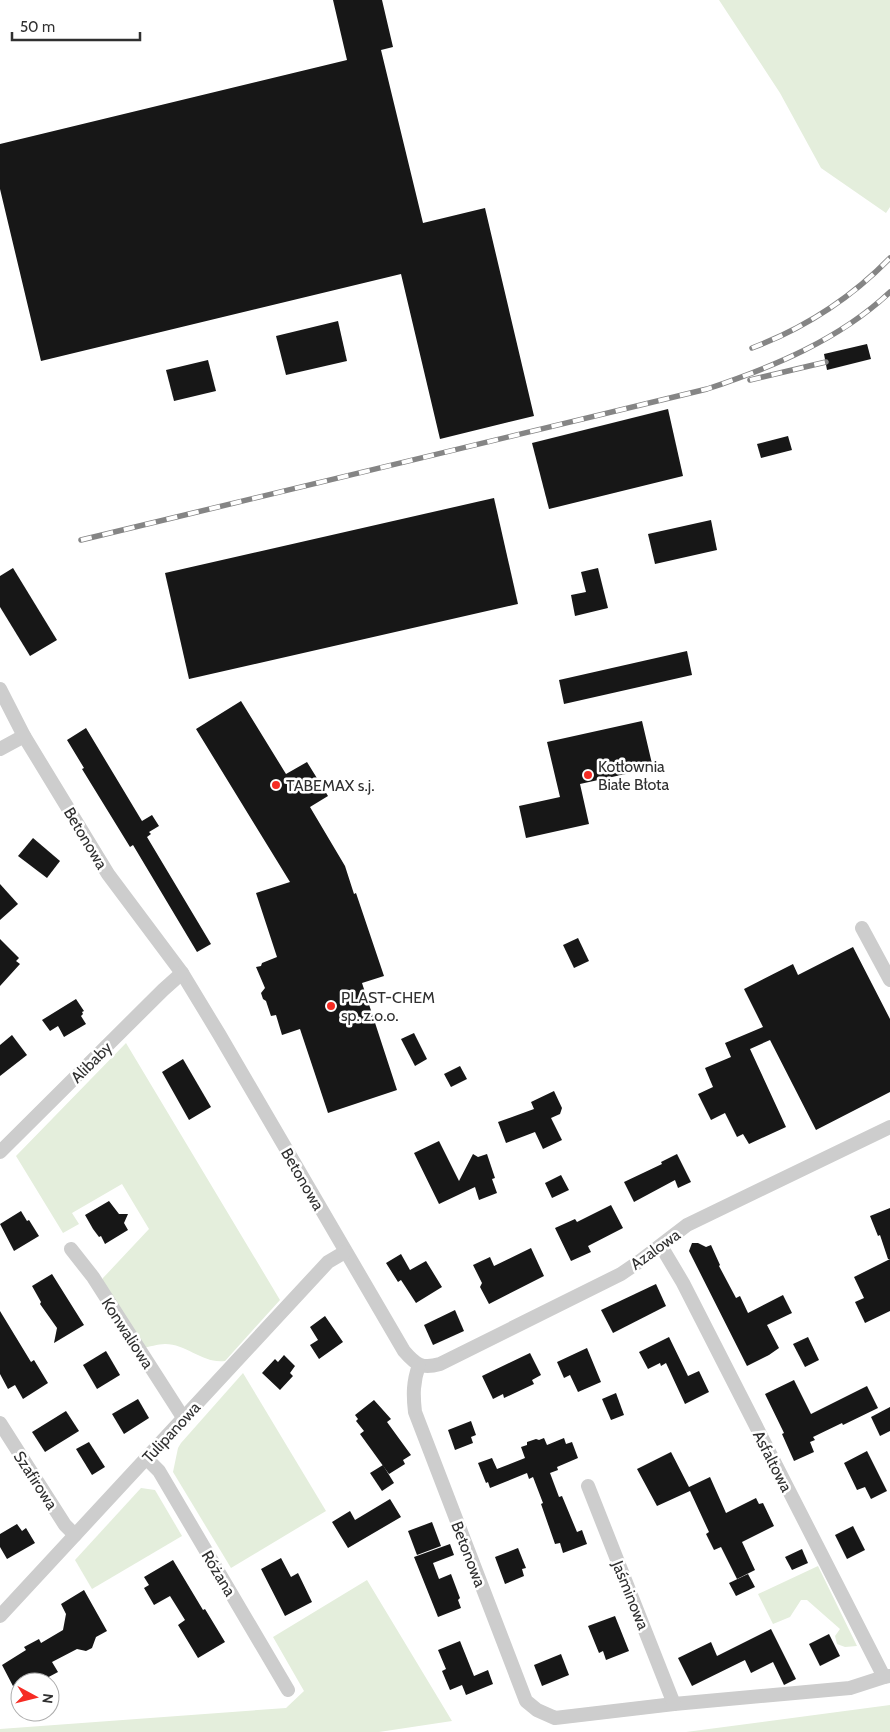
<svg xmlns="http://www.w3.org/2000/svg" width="890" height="1732" font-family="Cabin,sans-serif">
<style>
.green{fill:#e4eedc}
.building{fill:#171717}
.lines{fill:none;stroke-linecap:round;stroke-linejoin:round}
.minor{stroke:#cdcdcd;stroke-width:14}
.rail-casing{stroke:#858585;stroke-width:5.5}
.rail{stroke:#fff;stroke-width:4;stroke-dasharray:11;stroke-linecap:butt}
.poi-dot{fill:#f62b23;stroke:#fff;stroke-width:2}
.labels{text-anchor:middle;stroke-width:5;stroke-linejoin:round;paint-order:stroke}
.poi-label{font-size:16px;fill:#303030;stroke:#fff;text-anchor:start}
.street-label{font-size:16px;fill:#303030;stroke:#fff}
</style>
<rect width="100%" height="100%" fill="#fff"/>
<g class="green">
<path d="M 719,0 L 890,0 L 890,207 L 886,213 L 821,168 L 780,93 Z"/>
<path d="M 126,1043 L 280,1300 L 225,1361 C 203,1364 187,1344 165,1344 C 158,1344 149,1347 142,1348 L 101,1282 L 103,1278 L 149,1229 L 122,1184 L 72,1213 L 79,1224 L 63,1233 L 16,1156 Z"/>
<path d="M 243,1373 L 326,1511 L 231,1568 L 173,1472 L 178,1448 L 181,1443 Z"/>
<path d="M 141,1488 L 155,1490 L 182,1536 L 92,1589 L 75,1560 Z"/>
<path d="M 818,1566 L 857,1646 L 845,1647 L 837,1644 L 835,1636 L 840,1629 L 807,1600 L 801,1600 L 790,1617 L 773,1624 L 758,1594 Z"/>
<path d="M 367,1580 L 452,1721 L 379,1732 L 0,1732 L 0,1729 L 286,1708 L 304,1691 L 273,1637 Z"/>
<path d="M 890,1705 L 890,1732 L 686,1732 Z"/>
</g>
<g class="building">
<path d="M 333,0 L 382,0 L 393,47 L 381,50 L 423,223 L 485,208 L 534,416 L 440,439 L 401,274 L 41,361 L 0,189 L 0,144 L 347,60 Z"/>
<path d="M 338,321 L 347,361 L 286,375 L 276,336 Z"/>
<path d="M 867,344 L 871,359 L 827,370 L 824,354 Z"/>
<path d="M 208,360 L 216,391 L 174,401 L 166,370 Z"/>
<path d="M 668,409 L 683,476 L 549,509 L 532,443 Z"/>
<path d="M 788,436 L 792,450 L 761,458 L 757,444 Z"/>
<path d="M 494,498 L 518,604 L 189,679 L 165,573 Z"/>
<path d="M 711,520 L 717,550 L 655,564 L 648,534 Z"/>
<path d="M 13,568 L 57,640 L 30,656 L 0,607 L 0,576 Z"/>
<path d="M 598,568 L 608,608 L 575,616 L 571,595 L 586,592 L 581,572 Z"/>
<path d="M 687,651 L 692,675 L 564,704 L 559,680 Z"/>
<path d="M 241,701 L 286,774 L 307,762 L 328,796 L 310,807 L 345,866 L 354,894 L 356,893 L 384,976 L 362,983 L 397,1090 L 328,1113 L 300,1029 L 282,1035 L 276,1015 L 271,1016 L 266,1001 L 263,999 L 261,993 L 265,988 L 256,967 L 261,966 L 262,963 L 277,957 L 256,893 L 290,882 L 196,729 Z"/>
<path d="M 642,721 L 653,768 L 580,784 L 589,824 L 526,838 L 519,806 L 560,797 L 547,742 Z"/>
<path d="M 86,728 L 142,821 L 152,815 L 159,826 L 149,832 L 151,834 L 147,837 L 211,944 L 197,952 L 133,845 L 130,847 L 82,769 L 84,768 L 67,740 Z"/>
<path d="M 33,838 L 60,861 L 47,878 L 18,856 Z"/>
<path d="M 0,884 L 18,904 L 0,920 Z"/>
<path d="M 578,938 L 589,961 L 574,968 L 563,945 Z"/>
<path d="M 0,939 L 19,958 L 16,961 L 20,964 L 0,986 Z"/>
<path d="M 853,947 L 890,1019 L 890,1092 L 816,1130 L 770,1040 L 750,1049 L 786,1127 L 749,1144 L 743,1134 L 737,1137 L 725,1113 L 711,1120 L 698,1094 L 713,1087 L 705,1068 L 731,1057 L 725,1043 L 763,1027 L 744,989 L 793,964 L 798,975 Z"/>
<path d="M 76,999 L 84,1011 L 82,1012 L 83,1014 L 81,1016 L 86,1024 L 64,1037 L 58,1026 L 50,1031 L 42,1020 Z"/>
<path d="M 414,1033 L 427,1059 L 415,1066 L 401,1039 Z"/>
<path d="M 12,1035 L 27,1055 L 0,1076 L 0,1045 Z"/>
<path d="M 183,1059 L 211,1107 L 189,1120 L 162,1072 Z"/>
<path d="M 460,1066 L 467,1079 L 451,1087 L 444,1074 Z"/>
<path d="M 554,1091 L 562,1108 L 560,1114 L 551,1118 L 562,1140 L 543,1149 L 535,1132 L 506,1143 L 498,1122 L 534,1109 L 531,1102 Z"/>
<path d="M 439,1141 L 459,1181 L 473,1154 L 478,1157 L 487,1154 L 495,1178 L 492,1179 L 497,1193 L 479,1200 L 475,1187 L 439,1204 L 414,1153 Z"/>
<path d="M 677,1154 L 691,1182 L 678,1188 L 675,1180 L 634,1202 L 624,1182 L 662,1164 L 661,1162 Z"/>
<path d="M 561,1175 L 569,1190 L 552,1198 L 545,1183 Z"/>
<path d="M 109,1201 L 119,1214 L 128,1214 L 124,1223 L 128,1230 L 105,1244 L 101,1236 L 99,1237 L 93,1229 L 85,1215 Z"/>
<path d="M 611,1205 L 623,1228 L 588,1246 L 591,1252 L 571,1261 L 555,1228 L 575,1219 L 577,1222 Z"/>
<path d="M 890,1208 L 890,1259 L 888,1259 L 880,1235 L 878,1236 L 870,1216 Z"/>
<path d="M 21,1211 L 27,1221 L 29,1220 L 39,1236 L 14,1251 L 0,1224 Z"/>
<path d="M 692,1243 L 698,1243 L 706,1247 L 711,1245 L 720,1265 L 719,1266 L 736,1298 L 740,1296 L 748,1313 L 783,1295 L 792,1313 L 767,1325 L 779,1348 L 769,1355 L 747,1366 L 689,1251 Z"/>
<path d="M 531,1248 L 544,1276 L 489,1304 L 480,1287 L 482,1283 L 473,1265 L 490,1257 L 494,1266 Z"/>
<path d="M 401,1254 L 410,1270 L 426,1261 L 442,1287 L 416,1303 L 401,1280 L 398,1282 L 386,1263 Z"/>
<path d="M 890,1259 L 890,1311 L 865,1323 L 855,1302 L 864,1298 L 854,1277 Z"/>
<path d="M 52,1274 L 84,1325 L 54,1343 L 57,1328 L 40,1304 L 41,1302 L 32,1286 Z"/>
<path d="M 656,1284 L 666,1306 L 613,1333 L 601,1310 Z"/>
<path d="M 455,1310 L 464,1331 L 433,1345 L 424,1325 Z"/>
<path d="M 0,1311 L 31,1362 L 34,1360 L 48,1383 L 23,1399 L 15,1385 L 8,1389 L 0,1374 Z"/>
<path d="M 325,1316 L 343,1342 L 319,1359 L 310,1345 L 318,1340 L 310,1327 Z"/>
<path d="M 669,1337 L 688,1376 L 699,1371 L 709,1392 L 685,1404 L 666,1363 L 661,1366 L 660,1363 L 648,1369 L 639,1352 Z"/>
<path d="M 808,1337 L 819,1360 L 805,1367 L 793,1344 Z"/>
<path d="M 587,1348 L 601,1382 L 578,1392 L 570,1375 L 564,1378 L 557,1362 Z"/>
<path d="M 106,1351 L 120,1375 L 97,1389 L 83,1365 Z"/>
<path d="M 530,1353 L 541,1375 L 532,1380 L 534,1384 L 504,1398 L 503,1394 L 493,1399 L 482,1376 Z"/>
<path d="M 284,1355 L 295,1366 L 290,1373 L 293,1376 L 280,1390 L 262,1373 L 275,1359 L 278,1362 Z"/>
<path d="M 794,1380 L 811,1414 L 867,1386 L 878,1408 L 843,1425 L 842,1423 L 813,1437 L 815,1440 L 810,1442 L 814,1452 L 794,1461 L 782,1434 L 784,1433 L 765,1394 Z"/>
<path d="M 616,1393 L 624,1415 L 611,1420 L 602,1399 Z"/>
<path d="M 138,1399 L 149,1418 L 124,1434 L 112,1414 Z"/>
<path d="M 374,1400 L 391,1419 L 387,1422 L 411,1455 L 403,1460 L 405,1464 L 389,1474 L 360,1434 L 364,1431 L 356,1421 L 358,1419 L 355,1415 Z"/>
<path d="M 890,1407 L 890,1431 L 880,1436 L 871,1417 Z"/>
<path d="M 66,1411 L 79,1431 L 45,1452 L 32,1432 Z"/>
<path d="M 471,1421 L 476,1435 L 471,1437 L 473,1443 L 455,1450 L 448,1430 Z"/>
<path d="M 544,1438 L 547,1445 L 564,1438 L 566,1444 L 572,1442 L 578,1458 L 557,1467 L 558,1470 L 550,1473 L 559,1497 L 562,1496 L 577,1532 L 582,1530 L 587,1544 L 563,1553 L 560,1543 L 555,1544 L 541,1504 L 543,1503 L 533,1477 L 529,1479 L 527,1473 L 490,1488 L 488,1482 L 486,1483 L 478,1463 L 492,1458 L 497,1469 L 525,1458 L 521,1447 L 527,1445 L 527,1442 L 536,1439 L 539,1440 Z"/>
<path d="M 89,1442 L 105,1467 L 92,1475 L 76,1449 Z"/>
<path d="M 867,1451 L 887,1491 L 871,1499 L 865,1487 L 857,1490 L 844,1463 Z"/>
<path d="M 671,1452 L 689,1487 L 710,1477 L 726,1513 L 756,1498 L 759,1504 L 763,1503 L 774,1526 L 742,1542 L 755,1570 L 737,1579 L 721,1547 L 714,1550 L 706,1534 L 709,1532 L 690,1491 L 657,1506 L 637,1469 Z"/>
<path d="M 383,1465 L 394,1483 L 382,1491 L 370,1473 Z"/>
<path d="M 390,1499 L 401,1517 L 348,1548 L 332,1522 L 350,1511 L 355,1520 Z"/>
<path d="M 432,1522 L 441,1546 L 417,1555 L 408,1531 Z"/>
<path d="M 17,1524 L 22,1531 L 26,1528 L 35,1543 L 7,1559 L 0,1547 L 0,1534 Z"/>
<path d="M 853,1526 L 865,1550 L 847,1559 L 835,1535 Z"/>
<path d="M 450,1544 L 454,1555 L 433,1563 L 439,1579 L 451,1574 L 460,1598 L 458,1600 L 461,1608 L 438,1617 L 414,1557 Z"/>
<path d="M 518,1548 L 526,1568 L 522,1569 L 524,1576 L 505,1584 L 495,1557 Z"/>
<path d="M 802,1549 L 808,1563 L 792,1570 L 785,1557 Z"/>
<path d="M 281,1558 L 291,1577 L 298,1573 L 312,1602 L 285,1616 L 261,1569 Z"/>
<path d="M 173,1560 L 203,1610 L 205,1609 L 225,1642 L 198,1658 L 178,1625 L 185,1620 L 170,1596 L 154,1605 L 144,1588 L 149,1585 L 144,1577 Z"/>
<path d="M 748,1574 L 755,1587 L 736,1596 L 729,1583 Z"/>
<path d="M 84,1590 L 107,1631 L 96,1637 L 92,1648 L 86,1651 L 77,1649 L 52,1662 L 58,1672 L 43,1680 L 39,1674 L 24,1682 L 20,1682 L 20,1684 L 14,1688 L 2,1665 L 26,1650 L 24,1647 L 39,1639 L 41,1643 L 63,1630 L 66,1614 L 61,1604 Z"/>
<path d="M 615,1616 L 629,1651 L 606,1660 L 603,1651 L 599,1653 L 588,1626 Z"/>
<path d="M 771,1629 L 796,1679 L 784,1685 L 773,1662 L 751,1673 L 745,1660 L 692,1686 L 678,1658 L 711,1642 L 717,1656 Z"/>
<path d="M 829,1634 L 840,1656 L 820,1666 L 809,1644 Z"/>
<path d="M 460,1641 L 474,1676 L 488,1670 L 493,1684 L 466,1695 L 462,1685 L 450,1690 L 442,1671 L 446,1669 L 438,1650 Z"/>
<path d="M 561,1654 L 569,1675 L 542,1686 L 534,1665 Z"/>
</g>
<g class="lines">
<g class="minor">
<path d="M 0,689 L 24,736 L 108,874 L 182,973 L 219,1034 L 404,1351 C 416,1365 422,1369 440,1364 L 621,1274 L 640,1261 L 687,1225 L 890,1127"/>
<path d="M 0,749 L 24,736"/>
<path d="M 862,928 L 890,980"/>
<path d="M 0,1152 L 163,990 L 182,973"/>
<path d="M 661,1246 L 683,1283 L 884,1677"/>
<path d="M 71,1249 L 93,1277 L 184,1419"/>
<path d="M 419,1365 C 413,1382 413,1395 415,1412 L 526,1701 L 537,1710 L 555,1718 L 674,1704 L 850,1688 L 884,1677 L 890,1676"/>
<path d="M 0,1423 L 65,1525 L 75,1535"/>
<path d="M 146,1458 L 159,1471 L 288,1690"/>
<path d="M 588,1486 L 674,1704"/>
<path d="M 0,1616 L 328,1262 L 345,1252"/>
</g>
<g class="rail-casing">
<g id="rail">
<path d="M 752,348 C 805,328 851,298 890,258"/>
<path d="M 750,380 L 826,362"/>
<path d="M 81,540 L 707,389 C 773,367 839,340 890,292"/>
</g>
</g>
<use href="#rail" class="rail"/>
</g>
<g class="poi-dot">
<circle cx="588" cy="775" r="5"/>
<circle cx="276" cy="785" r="5"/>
<circle cx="331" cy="1006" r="5"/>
</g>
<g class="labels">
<g class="poi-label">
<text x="598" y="772">Kotłownia<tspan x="598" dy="18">Białe Błota</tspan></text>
<text x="286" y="791">TABEMAX s.j.</text>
<text x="341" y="1003">PLAST-CHEM<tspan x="341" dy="18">sp. z.o.o.</tspan></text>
</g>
<g class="street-label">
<text transform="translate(86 838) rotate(59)" y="6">Betonowa</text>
<text transform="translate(91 1062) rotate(-45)" y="6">Alibaby</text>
<text transform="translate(303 1179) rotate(60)" y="6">Betonowa</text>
<text transform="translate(655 1249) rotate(-36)" y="6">Azalowa</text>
<text transform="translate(128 1333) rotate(57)" y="6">Konwaliowa</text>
<text transform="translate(171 1432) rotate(-47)" y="6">Tulipanowa</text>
<text transform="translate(773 1461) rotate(63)" y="6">Asfaltowa</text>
<text transform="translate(36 1480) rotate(57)" y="6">Szafirowa</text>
<text transform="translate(469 1554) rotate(69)" y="6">Betonowa</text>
<text transform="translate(219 1573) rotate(59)" y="6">Różana</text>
<text transform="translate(631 1595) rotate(68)" y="6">Jaśminowa</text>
</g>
</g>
<g transform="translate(35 1697) rotate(97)"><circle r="24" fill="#ffffff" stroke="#acacac"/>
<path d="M0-4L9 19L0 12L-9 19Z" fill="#f62b23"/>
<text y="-8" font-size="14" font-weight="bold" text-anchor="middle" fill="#303030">N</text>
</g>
<path d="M12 32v8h128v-8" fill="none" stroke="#303030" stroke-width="2.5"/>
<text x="20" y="32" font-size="15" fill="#303030" stroke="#ffffff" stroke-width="4" paint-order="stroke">50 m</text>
</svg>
